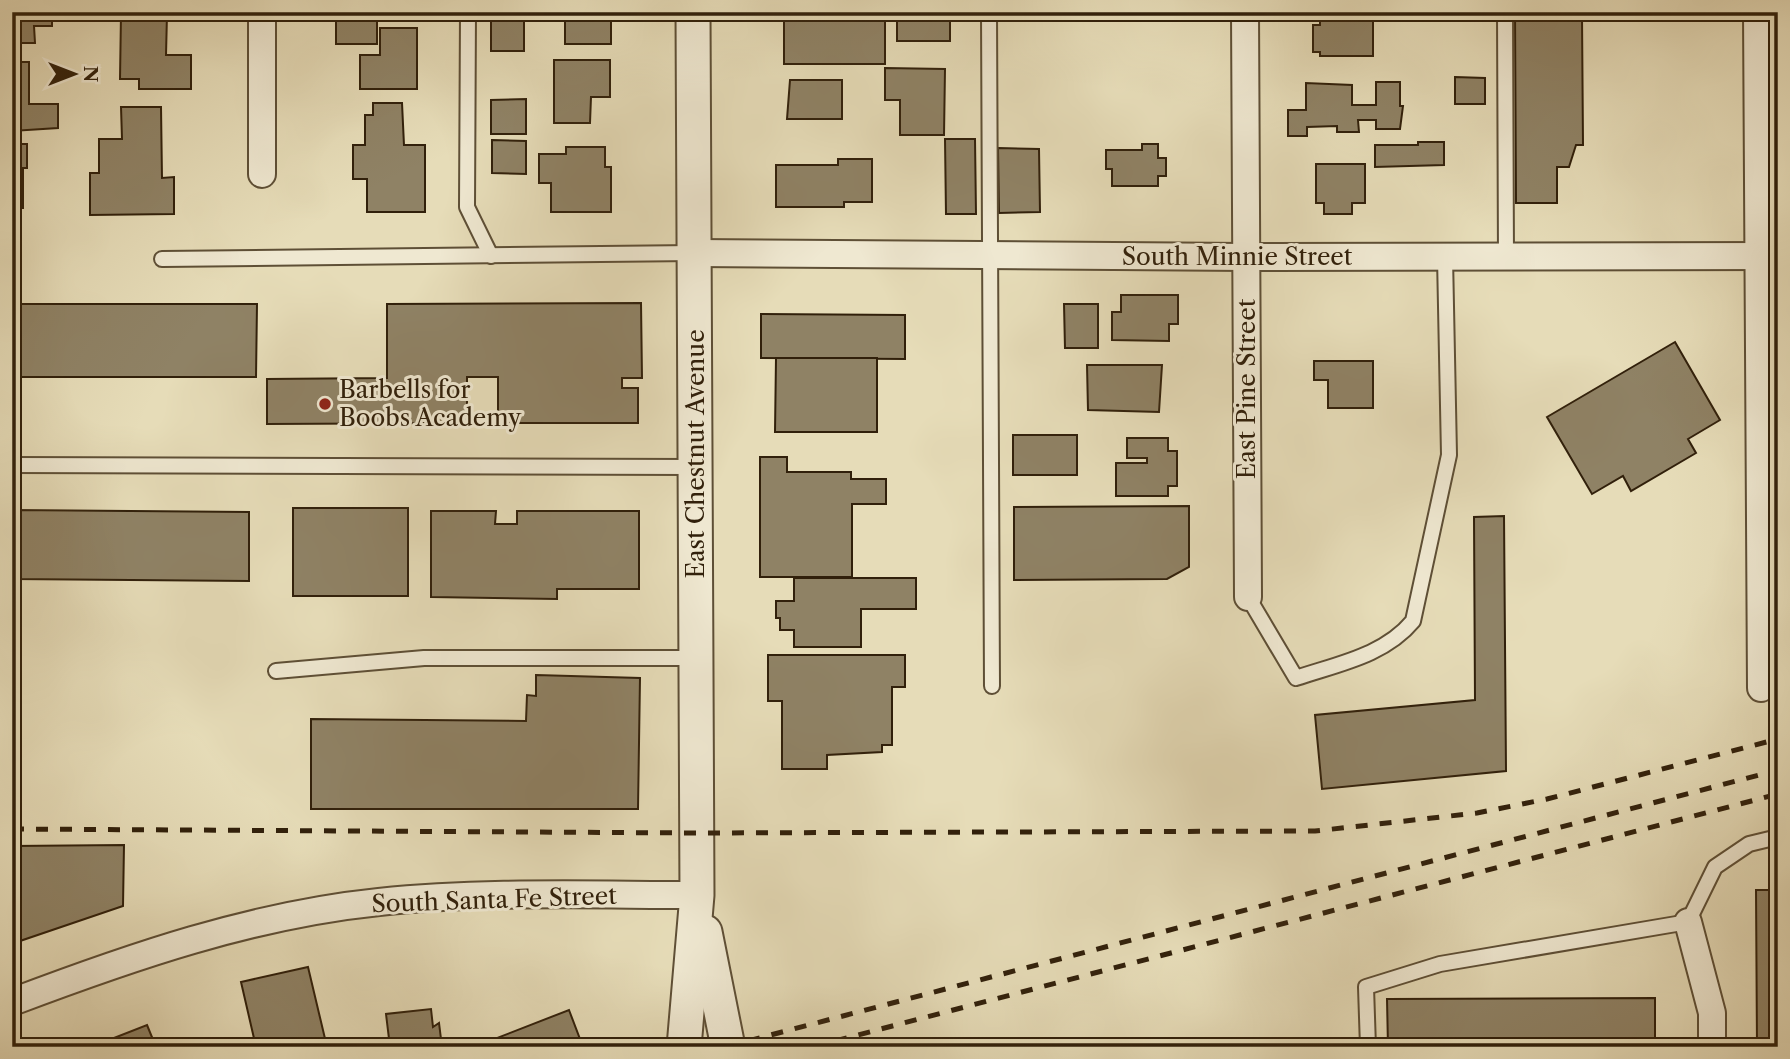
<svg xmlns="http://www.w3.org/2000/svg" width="1790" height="1059" font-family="'Libre Caslon Text',serif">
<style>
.building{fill:#8f8265;stroke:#31200b;stroke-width:2}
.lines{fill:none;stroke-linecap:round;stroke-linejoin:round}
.service-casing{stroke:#5e4f36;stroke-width:18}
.minor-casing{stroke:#5e4f36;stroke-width:30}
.tertiary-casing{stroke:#5e4f36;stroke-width:37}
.service{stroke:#efe8d1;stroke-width:14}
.minor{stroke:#efe8d1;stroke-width:26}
.tertiary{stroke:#efe8d1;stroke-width:33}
.rail{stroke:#31200b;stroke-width:5;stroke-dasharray:12 12;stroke-linecap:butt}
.poi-dot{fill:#8f2418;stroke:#efe8d1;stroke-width:2.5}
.labels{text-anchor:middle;stroke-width:6;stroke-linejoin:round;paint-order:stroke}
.street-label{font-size:24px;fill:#31200b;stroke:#efe8d1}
.poi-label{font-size:24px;fill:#31200b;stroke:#efe8d1;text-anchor:start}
</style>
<rect width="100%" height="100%" fill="#e6dcb8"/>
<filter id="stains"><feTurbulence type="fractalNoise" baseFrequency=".00286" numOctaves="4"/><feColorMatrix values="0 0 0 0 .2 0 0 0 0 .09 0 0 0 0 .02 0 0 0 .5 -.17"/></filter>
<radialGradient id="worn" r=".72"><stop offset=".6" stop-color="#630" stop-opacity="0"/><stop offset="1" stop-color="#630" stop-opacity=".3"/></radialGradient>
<g class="building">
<path d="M 12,12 L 52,12 L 52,26 L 34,26 L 35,43 L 12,43 Z"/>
<rect x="336" y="12" width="41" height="32"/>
<path d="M 549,12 L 611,12 L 611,44 L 565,44 L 565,17 L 549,17 Z"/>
<path d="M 784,12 L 851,12 L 851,18 L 885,18 L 885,64 L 784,64 Z"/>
<rect x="897" y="12" width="53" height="29"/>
<path d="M 1515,12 L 1554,12 L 1554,17 L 1582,17 L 1583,145 L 1576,145 L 1569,167 L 1557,167 L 1557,203 L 1516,203 Z"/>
<path d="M 121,14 L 167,14 L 166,55 L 191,55 L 191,89 L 139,89 L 139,79 L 120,79 Z"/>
<path d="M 1355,16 L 1373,16 L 1373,56 L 1320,56 L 1320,52 L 1313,52 L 1313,25 L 1320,25 L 1320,21 L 1355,21 Z"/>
<rect x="491" y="18" width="33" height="33"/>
<path d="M 380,28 L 417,28 L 417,89 L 360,89 L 360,55 L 380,55 Z"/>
<path d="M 554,60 L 610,60 L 610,97 L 591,97 L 590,123 L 554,123 Z"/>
<path d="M 12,62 L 29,62 L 29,104 L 58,104 L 58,128 L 12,131 Z"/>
<path d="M 885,68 L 945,69 L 944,135 L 900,135 L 900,100 L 885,100 Z"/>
<path d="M 1455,77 L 1485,78 L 1485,104 L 1455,104 Z"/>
<path d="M 790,80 L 842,80 L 842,119 L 787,119 Z"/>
<path d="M 1376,82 L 1400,82 L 1400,106 L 1403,106 L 1400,129 L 1376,129 L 1376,120 L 1358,120 L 1359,132 L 1337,132 L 1337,126 L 1307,127 L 1307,136 L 1288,136 L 1288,110 L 1306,110 L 1306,83 L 1352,85 L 1352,105 L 1376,105 Z"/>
<path d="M 526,99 L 526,134 L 491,134 L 491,100 Z"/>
<path d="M 373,103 L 402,103 L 404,145 L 425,145 L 425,212 L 367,212 L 367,179 L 353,179 L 353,145 L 365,145 L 365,115 L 373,115 Z"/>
<path d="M 121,107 L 161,107 L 162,178 L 174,177 L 174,214 L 90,215 L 90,173 L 99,173 L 99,139 L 122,139 Z"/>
<path d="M 945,139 L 975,139 L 976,214 L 946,214 Z"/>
<path d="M 492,140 L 526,141 L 526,174 L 492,173 Z"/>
<path d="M 1418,142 L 1444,142 L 1444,165 L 1375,167 L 1375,145 L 1418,145 Z"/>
<path d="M 12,144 L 27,144 L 27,168 L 23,168 L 23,208 L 12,208 Z"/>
<path d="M 1142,144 L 1158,144 L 1158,158 L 1166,158 L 1166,176 L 1158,176 L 1158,186 L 1112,186 L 1112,169 L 1106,169 L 1106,150 L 1142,150 Z"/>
<path d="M 566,147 L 605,147 L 605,167 L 611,167 L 611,212 L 551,212 L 551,183 L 539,183 L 539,154 L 566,154 Z"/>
<path d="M 998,148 L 1039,149 L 1040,212 L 999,213 Z"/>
<path d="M 838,159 L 872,159 L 872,202 L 844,202 L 844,207 L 776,207 L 776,165 L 838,165 Z"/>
<path d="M 1316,164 L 1365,164 L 1365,203 L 1352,203 L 1352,214 L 1324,214 L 1324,203 L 1316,203 Z"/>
<path d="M 1121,295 L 1178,295 L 1178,324 L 1169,324 L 1169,341 L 1112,340 L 1112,312 L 1121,312 Z"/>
<path d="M 641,303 L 642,378 L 622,378 L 622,388 L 638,388 L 638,423 L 498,423 L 498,377 L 467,377 L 467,423 L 267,424 L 267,379 L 387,378 L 387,304 Z"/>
<path d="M 12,304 L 257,304 L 256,377 L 12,377 Z"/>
<path d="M 1064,304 L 1098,304 L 1098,348 L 1065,348 Z"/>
<path d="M 761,314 L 905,315 L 905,359 L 761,358 Z"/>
<path d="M 1675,342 L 1720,420 L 1688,439 L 1696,453 L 1631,491 L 1623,476 L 1592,494 L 1547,417 Z"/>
<path d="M 776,358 L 877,358 L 877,432 L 775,432 Z"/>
<path d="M 1314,361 L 1373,361 L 1373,408 L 1328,408 L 1328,380 L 1314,380 Z"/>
<path d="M 1087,365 L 1162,365 L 1159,412 L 1088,410 Z"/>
<rect x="1013" y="435" width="64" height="40"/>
<path d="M 1127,438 L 1168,438 L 1168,451 L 1177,451 L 1177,486 L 1168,486 L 1168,496 L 1116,496 L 1116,463 L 1147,463 L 1147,458 L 1127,458 Z"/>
<path d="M 760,457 L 787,457 L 787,472 L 851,472 L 851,479 L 886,479 L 886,504 L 852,504 L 852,577 L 760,577 Z"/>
<path d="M 1189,506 L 1189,567 L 1167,579 L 1014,580 L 1014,507 Z"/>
<rect x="293" y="508" width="115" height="88"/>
<path d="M 12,510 L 249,512 L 249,581 L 12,579 Z"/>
<path d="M 431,511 L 496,511 L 495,524 L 517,524 L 517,511 L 639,511 L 639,589 L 557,589 L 557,599 L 431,597 Z"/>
<path d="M 1504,516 L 1506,771 L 1322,789 L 1315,715 L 1475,700 L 1474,517 Z"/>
<path d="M 794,578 L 916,578 L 916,609 L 861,609 L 861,647 L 794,647 L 794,630 L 780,630 L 780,618 L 776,618 L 776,601 L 794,601 Z"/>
<path d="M 768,655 L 905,655 L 905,687 L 892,687 L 892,745 L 882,745 L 882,752 L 827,755 L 827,769 L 782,769 L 782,701 L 768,701 Z"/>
<path d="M 536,675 L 640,678 L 638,809 L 311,809 L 311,719 L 526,721 L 527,695 L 536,696 Z"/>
<path d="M 124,845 L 123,906 L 14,943 L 12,846 Z"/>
<path d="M 1756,890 L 1778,890 L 1778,1047 L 1757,1047 Z"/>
<path d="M 308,967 L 327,1047 L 256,1047 L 241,982 Z"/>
<path d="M 1655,998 L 1655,1047 L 1388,1047 L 1387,999 Z"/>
<path d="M 431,1009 L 433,1027 L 439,1023 L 442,1047 L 390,1047 L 386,1014 Z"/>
<path d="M 569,1010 L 583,1047 L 474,1047 Z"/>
<path d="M 147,1025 L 156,1047 L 91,1047 Z"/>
</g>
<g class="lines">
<g class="service-casing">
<g id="service">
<path d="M 468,12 L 467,207 L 491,256"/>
<path d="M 989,12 L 992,686"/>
<path d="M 1505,12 L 1506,257"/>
<path d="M 162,259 L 694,253"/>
<path d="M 1759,450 L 1778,450"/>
<path d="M 12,465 L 695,467"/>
<path d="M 1248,597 L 1296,678 C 1337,664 1384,656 1413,621 L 1449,455 L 1445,257"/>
<path d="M 276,671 L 424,658 L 696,658"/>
<path d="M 1368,1047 L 1366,987 L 1440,964 L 1688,922 L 1715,867 L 1749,844 L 1778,837"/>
</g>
</g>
<g class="minor-casing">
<g id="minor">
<path d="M 262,12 L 262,174"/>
<path d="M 1245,12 L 1248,597"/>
<path d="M 1757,12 L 1761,688"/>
<path d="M 696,253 L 1246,257 L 1778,256"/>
<path d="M 1688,922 L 1712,1013 L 1712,1047"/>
<path d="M 12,1002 C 131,957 252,915 379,902 C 484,891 591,895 697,895"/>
</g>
</g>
<g class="tertiary-casing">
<g id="tertiary">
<path d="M 705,932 L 728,1047"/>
<path d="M 684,1047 L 697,895 L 693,12"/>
</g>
</g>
<use href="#service" class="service"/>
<use href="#minor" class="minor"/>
<use href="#tertiary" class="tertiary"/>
<g class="rail">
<path d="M 12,829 L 697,833 L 1315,831 L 1477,813 L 1547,799 L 1778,739"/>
<path d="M 725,1047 L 1778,770"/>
<path d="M 812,1047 L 1778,794"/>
</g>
</g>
<circle class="poi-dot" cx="325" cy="404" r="7"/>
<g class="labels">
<g class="street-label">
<text x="1237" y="265">South Minnie Street</text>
<text transform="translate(1247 389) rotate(-90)" y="8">East Pine Street</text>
<text transform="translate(696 454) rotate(-90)" y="8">East Chestnut Avenue</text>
<text transform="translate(494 900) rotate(-2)" y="8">South Santa Fe Street</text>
</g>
<g class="poi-label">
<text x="339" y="398">Barbells for<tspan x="339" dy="28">Boobs Academy</tspan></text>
</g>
</g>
<rect width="1790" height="1059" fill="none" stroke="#e6dcb8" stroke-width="42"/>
<rect x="14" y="14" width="1762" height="1031" fill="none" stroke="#31200b" stroke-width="3.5"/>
<rect x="21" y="21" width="1748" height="1017" fill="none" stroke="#31200b" stroke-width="2"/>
<g transform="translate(74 74) rotate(90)" stroke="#efe8d1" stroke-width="5" paint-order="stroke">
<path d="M0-5L12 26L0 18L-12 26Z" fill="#31200b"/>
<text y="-10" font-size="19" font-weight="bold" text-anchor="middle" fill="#31200b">N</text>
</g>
<rect width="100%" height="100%" filter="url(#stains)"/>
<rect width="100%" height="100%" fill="url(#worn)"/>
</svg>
